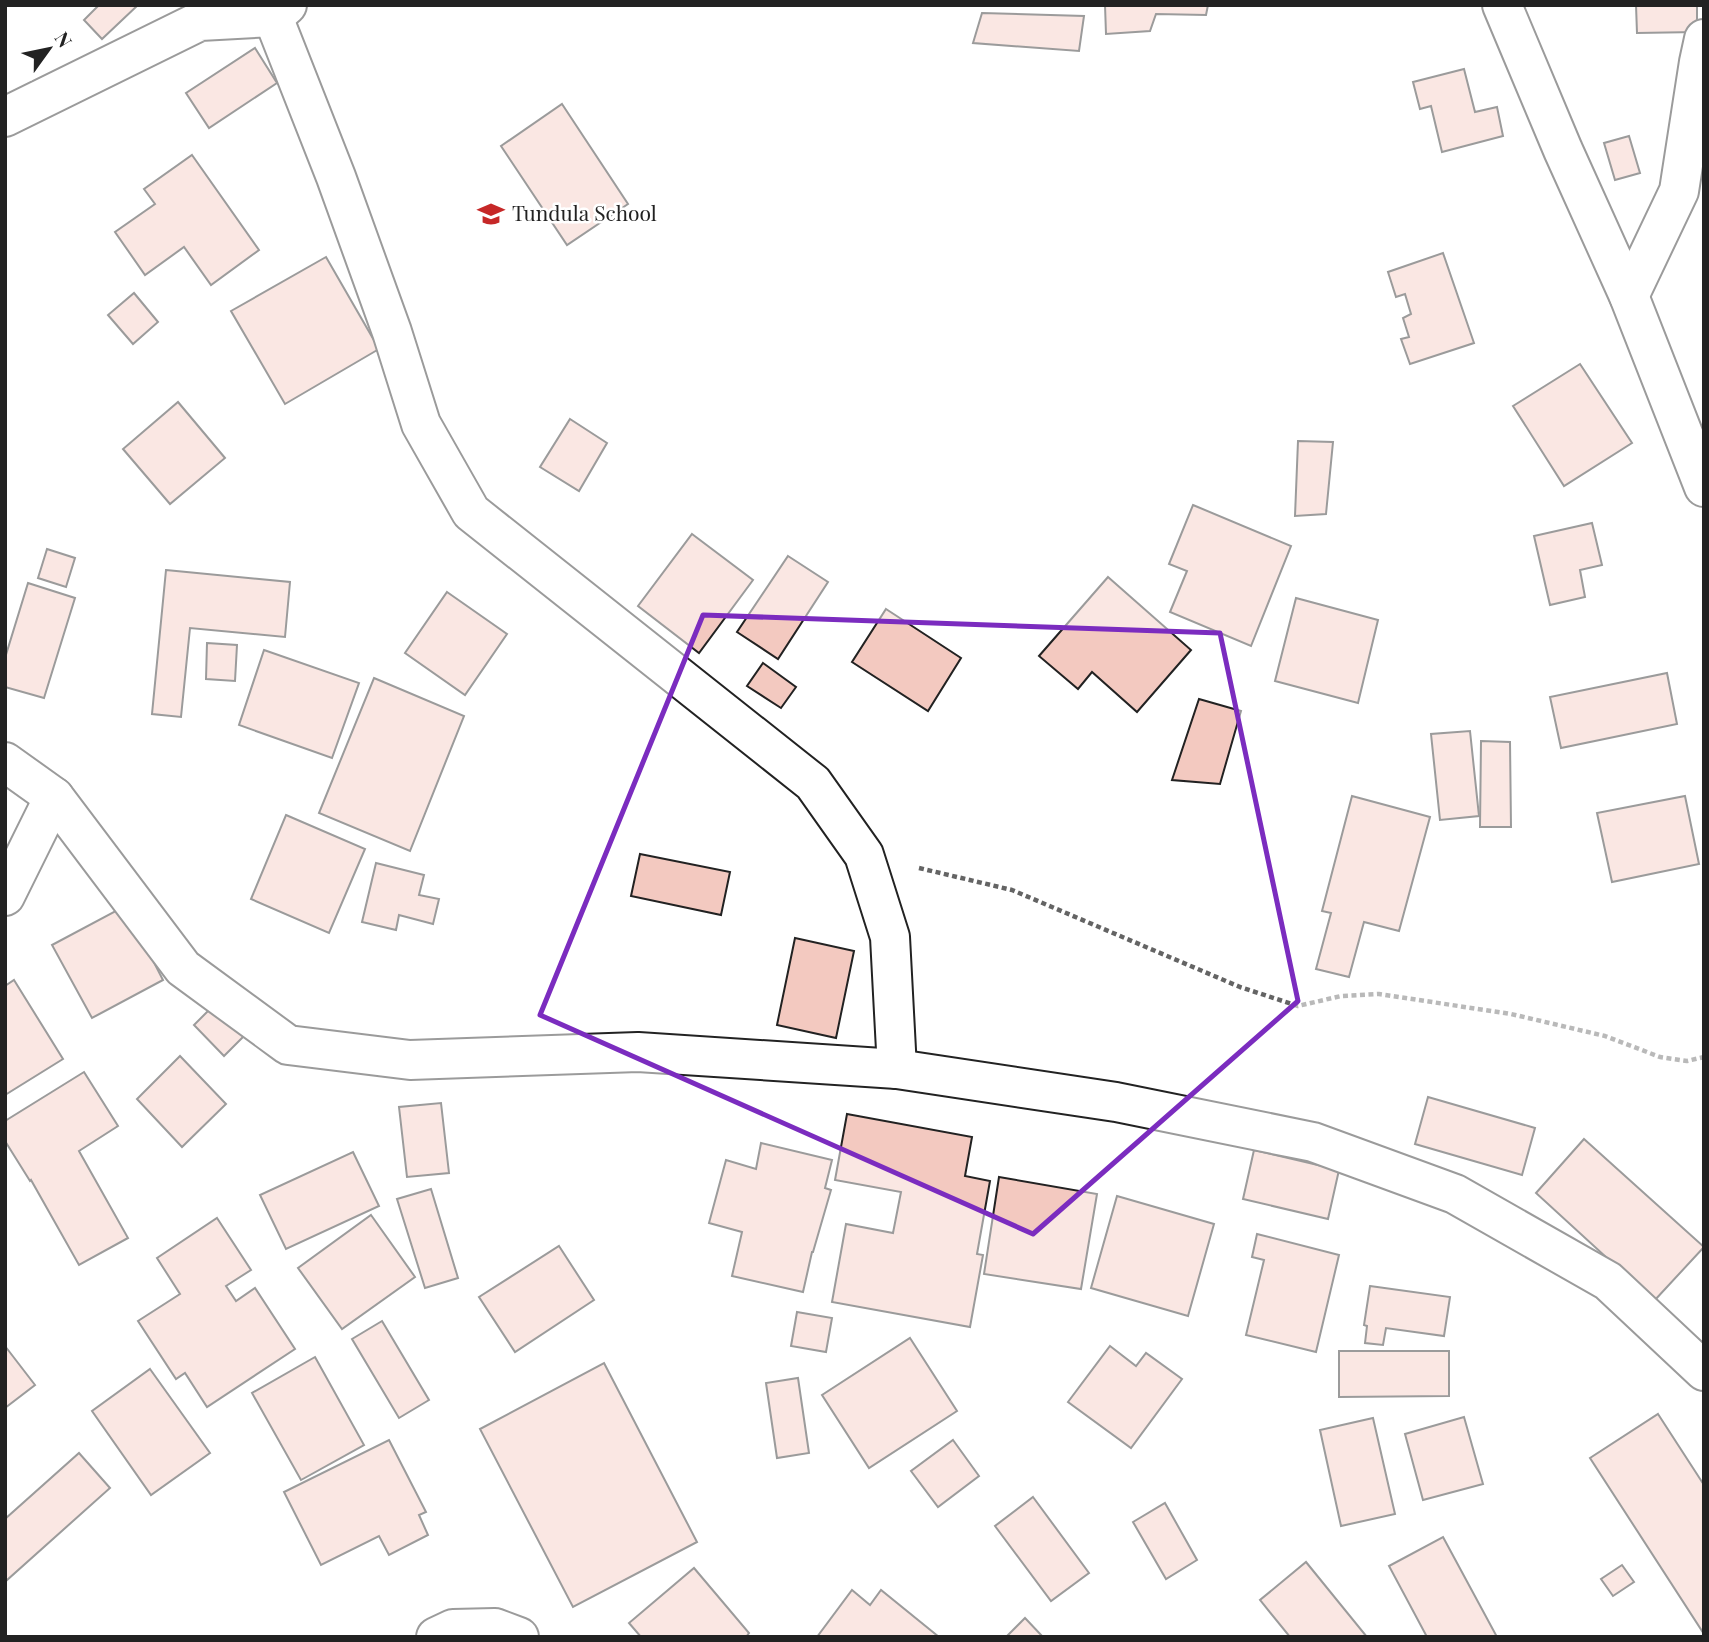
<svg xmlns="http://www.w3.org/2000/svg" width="1709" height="1642" font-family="'Playfair Display',serif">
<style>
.building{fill:#f3c9c0;stroke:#222;stroke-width:2}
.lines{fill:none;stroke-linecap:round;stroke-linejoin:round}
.minor-casing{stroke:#222;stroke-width:42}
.path{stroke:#646464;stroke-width:4.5;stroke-dasharray:5 3.5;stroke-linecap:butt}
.minor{stroke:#fff;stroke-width:38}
.marked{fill:none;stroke:#7b2cbf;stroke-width:5;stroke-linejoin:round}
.labels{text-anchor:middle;stroke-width:5;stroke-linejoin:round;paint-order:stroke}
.poi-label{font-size:21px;fill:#222;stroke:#fff;text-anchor:start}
</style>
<rect width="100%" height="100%" fill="#fff"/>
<g class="building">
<path d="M 99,5 L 138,5 L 102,39 L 84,20 Z"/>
<path d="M 1105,5 L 1208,5 L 1206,15 L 1156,14 L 1150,31 L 1106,34 Z"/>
<path d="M 1636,5 L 1697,5 L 1697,32 L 1637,33 Z"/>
<path d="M 982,13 L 1084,16 L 1079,51 L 973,43 Z"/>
<path d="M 255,48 L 277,83 L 209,128 L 186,93 Z"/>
<path d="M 1464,69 L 1475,112 L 1497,107 L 1503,136 L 1442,152 L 1431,106 L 1420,109 L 1413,82 Z"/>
<path d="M 562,104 L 628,204 L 567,245 L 501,146 Z"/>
<path d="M 1629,136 L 1640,173 L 1615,180 L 1604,143 Z"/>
<path d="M 192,155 L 259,250 L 211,285 L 184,247 L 145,275 L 115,232 L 155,204 L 144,189 Z"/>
<path d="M 1443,253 L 1474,343 L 1410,364 L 1401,339 L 1409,337 L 1403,318 L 1411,314 L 1405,294 L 1396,297 L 1388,272 Z"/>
<path d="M 326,257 L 379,349 L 285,404 L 231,311 Z"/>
<path d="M 134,293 L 158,322 L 133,344 L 108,315 Z"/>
<path d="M 1580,364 L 1632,443 L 1564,486 L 1513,406 Z"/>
<path d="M 178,402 L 225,458 L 170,504 L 123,449 Z"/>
<path d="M 570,419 L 607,443 L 579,491 L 540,467 Z"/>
<path d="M 1298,441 L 1333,442 L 1326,514 L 1295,516 Z"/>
<path d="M 1193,505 L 1291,546 L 1251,646 L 1170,612 L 1187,571 L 1169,564 Z"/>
<path d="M 1592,523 L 1602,565 L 1580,570 L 1585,597 L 1550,605 L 1534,536 Z"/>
<path d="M 692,534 L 753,580 L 699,653 L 638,606 Z"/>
<path d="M 47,549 L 75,558 L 66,587 L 38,578 Z"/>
<path d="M 788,556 L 828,582 L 778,659 L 737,632 Z"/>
<path d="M 166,570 L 290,582 L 285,637 L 190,628 L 181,717 L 152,714 Z"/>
<path d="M 1108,577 L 1191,650 L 1137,712 L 1092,672 L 1078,689 L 1039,656 Z"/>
<path d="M 28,583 L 75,598 L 44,698 L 5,687 L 5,658 Z"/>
<path d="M 447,592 L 507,634 L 465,695 L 405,653 Z"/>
<path d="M 1296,598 L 1378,620 L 1358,703 L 1275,681 Z"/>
<path d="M 886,609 L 961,658 L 928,711 L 852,662 Z"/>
<path d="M 207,643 L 237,645 L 235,681 L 206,679 Z"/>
<path d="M 264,650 L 359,683 L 332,758 L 239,725 Z"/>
<path d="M 763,663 L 796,687 L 781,708 L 747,686 Z"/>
<path d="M 1667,673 L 1677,724 L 1561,748 L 1550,697 Z"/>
<path d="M 374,678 L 464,716 L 410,851 L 319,813 Z"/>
<path d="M 1199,699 L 1241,711 L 1220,784 L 1172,780 Z"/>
<path d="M 1470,731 L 1479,816 L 1440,820 L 1431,734 Z"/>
<path d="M 1481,741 L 1510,742 L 1511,827 L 1480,827 Z"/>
<path d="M 1352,796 L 1430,817 L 1399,931 L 1364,922 L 1349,977 L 1316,969 L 1331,913 L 1322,911 Z"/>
<path d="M 1685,796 L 1699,864 L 1612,882 L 1597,813 Z"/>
<path d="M 286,815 L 365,849 L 329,933 L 251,899 Z"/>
<path d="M 640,854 L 730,872 L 721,915 L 631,896 Z"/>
<path d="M 376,863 L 424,875 L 419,895 L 439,899 L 433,924 L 399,915 L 396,930 L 362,922 Z"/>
<path d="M 125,906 L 163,980 L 92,1018 L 52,945 Z"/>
<path d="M 795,938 L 854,951 L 836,1038 L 777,1025 Z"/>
<path d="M 14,980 L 63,1059 L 5,1095 L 5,986 Z"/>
<path d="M 217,1002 L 248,1032 L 224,1056 L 194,1025 Z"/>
<path d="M 180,1056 L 226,1104 L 182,1147 L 137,1099 Z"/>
<path d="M 84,1072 L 118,1126 L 79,1151 L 128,1238 L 79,1265 L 31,1180 L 30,1181 L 5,1141 L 5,1121 Z"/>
<path d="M 1428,1097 L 1535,1128 L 1522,1175 L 1415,1144 Z"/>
<path d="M 441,1103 L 449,1173 L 407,1177 L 399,1107 Z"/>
<path d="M 847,1114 L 972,1137 L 965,1176 L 990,1181 L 977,1254 L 983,1255 L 970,1327 L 832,1302 L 846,1224 L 893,1233 L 901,1192 L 835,1180 Z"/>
<path d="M 1584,1139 L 1704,1247 L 1654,1301 L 1536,1193 Z"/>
<path d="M 761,1143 L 832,1160 L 825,1188 L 831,1190 L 813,1252 L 812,1252 L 803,1292 L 732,1276 L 742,1232 L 709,1223 L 726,1160 L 756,1169 Z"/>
<path d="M 1254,1150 L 1339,1170 L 1328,1219 L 1243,1199 Z"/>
<path d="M 353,1152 L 379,1206 L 286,1249 L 260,1195 Z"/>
<path d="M 999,1177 L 1097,1194 L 1081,1289 L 984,1274 Z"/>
<path d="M 431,1189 L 458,1278 L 425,1288 L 397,1199 Z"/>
<path d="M 1117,1196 L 1214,1224 L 1188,1316 L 1091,1288 Z"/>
<path d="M 371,1215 L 415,1277 L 342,1329 L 298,1268 Z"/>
<path d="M 217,1218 L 251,1270 L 226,1286 L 236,1301 L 255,1288 L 295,1349 L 207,1407 L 185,1373 L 176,1379 L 138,1321 L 180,1294 L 157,1258 Z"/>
<path d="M 1257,1234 L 1339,1255 L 1316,1352 L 1246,1335 L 1264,1260 L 1252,1257 Z"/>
<path d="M 559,1246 L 594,1300 L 515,1352 L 479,1297 Z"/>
<path d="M 1370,1286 L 1450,1297 L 1444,1336 L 1386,1328 L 1383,1345 L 1365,1343 L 1367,1326 L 1364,1325 Z"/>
<path d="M 797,1312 L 832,1318 L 826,1352 L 791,1346 Z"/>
<path d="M 382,1321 L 429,1400 L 399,1418 L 352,1339 Z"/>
<path d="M 910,1338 L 957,1411 L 869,1468 L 822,1395 Z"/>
<path d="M 5,1346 L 35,1385 L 5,1408 Z"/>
<path d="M 1110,1346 L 1136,1366 L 1146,1353 L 1182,1379 L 1131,1448 L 1068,1402 Z"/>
<path d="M 1339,1351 L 1449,1351 L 1449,1396 L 1339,1397 Z"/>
<path d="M 315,1357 L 364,1445 L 301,1480 L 252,1393 Z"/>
<path d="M 604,1363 L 697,1542 L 573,1607 L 480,1429 Z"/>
<path d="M 150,1369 L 210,1453 L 151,1495 L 92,1411 Z"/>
<path d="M 798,1378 L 809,1453 L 777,1458 L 766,1383 Z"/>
<path d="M 1658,1414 L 1704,1485 L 1704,1634 L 1590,1458 Z"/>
<path d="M 1464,1417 L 1483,1484 L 1423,1500 L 1405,1434 Z"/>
<path d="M 1373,1418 L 1395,1514 L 1341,1526 L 1320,1430 Z"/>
<path d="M 389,1440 L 426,1512 L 419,1515 L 428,1535 L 389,1555 L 379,1536 L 321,1565 L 284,1492 Z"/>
<path d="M 953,1440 L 979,1476 L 938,1507 L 911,1471 Z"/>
<path d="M 79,1453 L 110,1488 L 7,1580 L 5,1578 L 5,1519 Z"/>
<path d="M 1033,1497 L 1089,1573 L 1051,1601 L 995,1526 Z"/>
<path d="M 1165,1503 L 1197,1560 L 1166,1579 L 1133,1522 Z"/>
<path d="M 1443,1537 L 1497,1637 L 1427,1637 L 1389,1566 Z"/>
<path d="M 1306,1562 L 1367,1637 L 1290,1637 L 1260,1600 Z"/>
<path d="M 1622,1565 L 1634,1582 L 1613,1596 L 1601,1579 Z"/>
<path d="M 694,1568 L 749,1633 L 746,1637 L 641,1637 L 629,1623 Z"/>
<path d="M 852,1590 L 870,1605 L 881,1590 L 939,1637 L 817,1637 Z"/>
<path d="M 1025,1618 L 1043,1637 L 1006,1637 Z"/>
</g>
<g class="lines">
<g class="minor-casing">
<g id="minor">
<path d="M 1502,5 L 1563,150 L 1629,296 L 1704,487"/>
<path d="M 273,17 L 336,177 L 392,332 L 421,424 L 471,512 L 813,783 L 864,855 L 890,937 L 897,1069"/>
<path d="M 5,117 L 200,21 L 273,17 L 287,5"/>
<path d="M 1629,296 L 1679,191 L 1699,62 L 1704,39"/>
<path d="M 5,762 L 54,797 L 183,968 L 288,1045 L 410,1060 L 638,1052 L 897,1069 L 1116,1102 L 1313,1142 L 1455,1194 L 1608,1281 L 1704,1371"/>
<path d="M 5,896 L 54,797"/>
<path d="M 436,1637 L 453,1629 L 495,1628 L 519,1637"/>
</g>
</g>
<path class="path" d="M 919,868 L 1012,890 L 1240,987 L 1298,1006 L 1341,996 L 1379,994 L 1511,1014 L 1605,1036 L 1660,1057 L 1687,1061 L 1704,1057"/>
<use href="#minor" class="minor"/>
</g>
<path d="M0 0H1709V1642H0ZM 703,615 L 1220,633 L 1298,1001 L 1033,1234 L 540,1015 Z" fill="#fff" fill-opacity=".55" fill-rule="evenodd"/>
<path class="marked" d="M 703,615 L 1220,633 L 1298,1001 L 1033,1234 L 540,1015 Z"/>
<defs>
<g id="school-bare" transform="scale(2.1)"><path d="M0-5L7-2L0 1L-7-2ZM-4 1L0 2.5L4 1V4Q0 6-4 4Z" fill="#c62828" stroke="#fff" stroke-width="2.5" paint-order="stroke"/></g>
</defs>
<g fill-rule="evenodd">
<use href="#school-bare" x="491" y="214"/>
</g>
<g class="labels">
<g class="poi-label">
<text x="512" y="221">Tundula School</text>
</g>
</g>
<rect width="1709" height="1642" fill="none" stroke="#222222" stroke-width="14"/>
<g transform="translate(49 49) rotate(57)" stroke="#ffffff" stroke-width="5" paint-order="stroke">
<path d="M0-5L12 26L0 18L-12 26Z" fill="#222222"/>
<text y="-10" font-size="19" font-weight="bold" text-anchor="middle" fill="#222222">N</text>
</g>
</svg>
